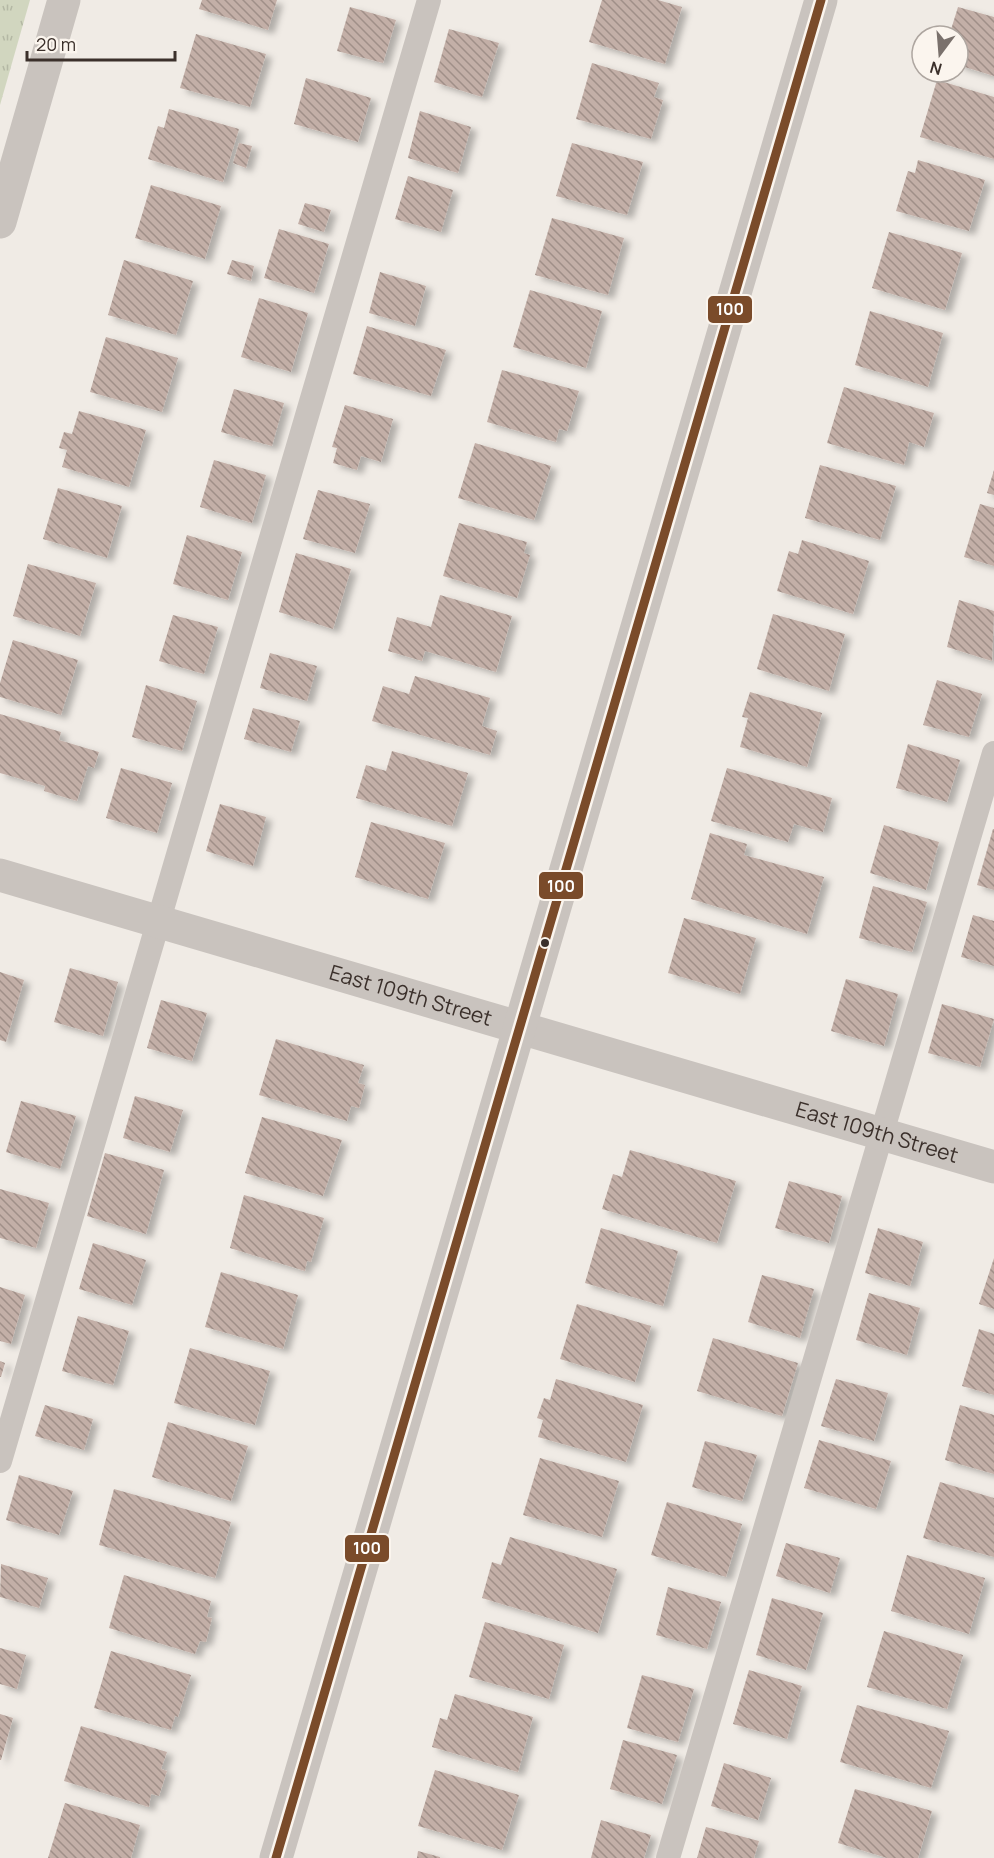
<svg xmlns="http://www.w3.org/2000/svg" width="994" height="1858" font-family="Manrope,sans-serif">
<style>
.grass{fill:url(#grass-tufts)}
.building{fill:url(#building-back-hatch);filter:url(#shadow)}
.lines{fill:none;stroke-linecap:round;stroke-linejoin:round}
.service{stroke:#c9c3be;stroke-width:24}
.minor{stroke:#c9c3be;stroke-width:33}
.bus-1-casing{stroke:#fbf5ee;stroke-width:14}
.bus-1{stroke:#7a4b2a;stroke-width:9}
.bus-dot{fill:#3b302b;stroke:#fbf5ee;stroke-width:2}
.labels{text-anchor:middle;stroke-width:6;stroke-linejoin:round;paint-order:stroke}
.street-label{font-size:21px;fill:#3b302b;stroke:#fbf5ee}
.line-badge{stroke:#fbf5ee;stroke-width:2}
.badge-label{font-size:16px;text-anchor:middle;font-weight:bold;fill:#fff}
</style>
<defs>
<pattern id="grass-tufts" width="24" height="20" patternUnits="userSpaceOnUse" patternTransform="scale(1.5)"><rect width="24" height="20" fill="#d1d6bf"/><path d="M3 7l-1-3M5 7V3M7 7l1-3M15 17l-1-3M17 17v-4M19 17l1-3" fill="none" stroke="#b4b8a4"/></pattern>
<pattern id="building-back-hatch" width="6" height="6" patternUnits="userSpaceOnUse" patternTransform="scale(1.5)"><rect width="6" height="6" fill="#c3afa7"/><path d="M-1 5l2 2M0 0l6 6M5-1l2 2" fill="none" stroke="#a08f88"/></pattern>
<filter id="shadow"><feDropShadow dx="6" dy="4" stdDeviation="3" flood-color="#0004"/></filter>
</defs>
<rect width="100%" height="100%" fill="#f0ebe5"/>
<path class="grass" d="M 0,0 L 30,0 L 0,105 Z"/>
<g class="building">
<path d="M 202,0 L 277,0 L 268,30 L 199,9 Z"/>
<path d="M 602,0 L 658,0 L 682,7 L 665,64 L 589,42 Z"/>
<path d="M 350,7 L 396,20 L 383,63 L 337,51 Z"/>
<path d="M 958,7 L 994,17 L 994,76 L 958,65 L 958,36 L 949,36 Z"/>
<path d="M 449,29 L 499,43 L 482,97 L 434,82 Z"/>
<path d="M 196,34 L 266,54 L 250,107 L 180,88 Z"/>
<path d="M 592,63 L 659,83 L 654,97 L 663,100 L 651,139 L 576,119 Z"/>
<path d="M 306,78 L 371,98 L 358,142 L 294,124 Z"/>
<path d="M 937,80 L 994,97 L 994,159 L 920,137 Z"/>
<path d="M 169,109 L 239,129 L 223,182 L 148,159 L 158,126 L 164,128 Z"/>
<path d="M 420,111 L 471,127 L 458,173 L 408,158 Z"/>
<path d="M 239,143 L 252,146 L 246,168 L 233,163 Z"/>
<path d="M 572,143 L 643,162 L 627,215 L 556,196 Z"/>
<path d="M 918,160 L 985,180 L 969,231 L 896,211 L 908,171 L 915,173 Z"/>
<path d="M 408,176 L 453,190 L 441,232 L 395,219 Z"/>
<path d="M 151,185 L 221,206 L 205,259 L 135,238 Z"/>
<path d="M 305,203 L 331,210 L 324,232 L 298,224 Z"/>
<path d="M 552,218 L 624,238 L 608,295 L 535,275 Z"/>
<path d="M 279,229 L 329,244 L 314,293 L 264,278 Z"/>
<path d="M 889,232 L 962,253 L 945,310 L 872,288 Z"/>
<path d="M 124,260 L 193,281 L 176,335 L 108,315 Z"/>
<path d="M 232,260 L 254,266 L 251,281 L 227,274 Z"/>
<path d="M 380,272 L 426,286 L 415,326 L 369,313 Z"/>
<path d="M 530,290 L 602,311 L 586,368 L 513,347 Z"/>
<path d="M 259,298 L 308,313 L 291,372 L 241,357 Z"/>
<path d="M 870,311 L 943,333 L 928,387 L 855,365 Z"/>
<path d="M 367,326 L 446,350 L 431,396 L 353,374 Z"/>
<path d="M 106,337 L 178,358 L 162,412 L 90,392 Z"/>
<path d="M 502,370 L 579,391 L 567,431 L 559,429 L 556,442 L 487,422 Z"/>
<path d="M 844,387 L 934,413 L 924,447 L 909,442 L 904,465 L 827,443 Z"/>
<path d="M 234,389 L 284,403 L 272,446 L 221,432 Z"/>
<path d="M 345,405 L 393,419 L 381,462 L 361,456 L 357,470 L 333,463 L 337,448 L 332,447 Z"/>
<path d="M 79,411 L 146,430 L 129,487 L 62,467 L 67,450 L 59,448 L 64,432 L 72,434 Z"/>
<path d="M 475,443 L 551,466 L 534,520 L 458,498 Z"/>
<path d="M 214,460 L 266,475 L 252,523 L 200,507 Z"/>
<path d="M 820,465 L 896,486 L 880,540 L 805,518 Z"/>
<path d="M 994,470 L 994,495 L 987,493 Z"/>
<path d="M 58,488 L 122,506 L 107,558 L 43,539 Z"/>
<path d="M 318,490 L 370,504 L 355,553 L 303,539 Z"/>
<path d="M 980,504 L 994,508 L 994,566 L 964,557 Z"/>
<path d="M 459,523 L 527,542 L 524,553 L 530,555 L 517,598 L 443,576 Z"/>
<path d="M 187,535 L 242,552 L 228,600 L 173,584 Z"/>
<path d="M 802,540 L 869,561 L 853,614 L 777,591 L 789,551 L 798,554 Z"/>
<path d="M 296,553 L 351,569 L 333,629 L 279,612 Z"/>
<path d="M 28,564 L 96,583 L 80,636 L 13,616 Z"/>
<path d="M 440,595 L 512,616 L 496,672 L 425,651 L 422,661 L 388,651 L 397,617 L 431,627 Z"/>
<path d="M 959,600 L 994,611 L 992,661 L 947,647 Z"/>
<path d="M 773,614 L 845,634 L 829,691 L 757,669 Z"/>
<path d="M 173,615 L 218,627 L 204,674 L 159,661 Z"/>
<path d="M 13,640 L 78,660 L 61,715 L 0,697 L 0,683 Z"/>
<path d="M 270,653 L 317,666 L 307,701 L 260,688 Z"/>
<path d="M 415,676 L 490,698 L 482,726 L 497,731 L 490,755 L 372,721 L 383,686 L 409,694 Z"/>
<path d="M 937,680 L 982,694 L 969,737 L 923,725 Z"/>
<path d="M 146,685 L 197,701 L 182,751 L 132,737 Z"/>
<path d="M 750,692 L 822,713 L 807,767 L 740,747 L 748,718 L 742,717 Z"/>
<path d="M 253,708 L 300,721 L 291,752 L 244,739 Z"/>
<path d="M 0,714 L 61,732 L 59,740 L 99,752 L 94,768 L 88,766 L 77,801 L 44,791 L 45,786 L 0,773 Z"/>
<path d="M 908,744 L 960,760 L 947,802 L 896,788 Z"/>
<path d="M 392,751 L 468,773 L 452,826 L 356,798 L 366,765 L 386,771 Z"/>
<path d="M 121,768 L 172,783 L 157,833 L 106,818 Z"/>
<path d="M 727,768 L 832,798 L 823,832 L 794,824 L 788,842 L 711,821 Z"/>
<path d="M 220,804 L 266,817 L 253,866 L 206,851 Z"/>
<path d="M 371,822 L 445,843 L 428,899 L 355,877 Z"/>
<path d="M 884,825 L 939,842 L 926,890 L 870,873 Z"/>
<path d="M 993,829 L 994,829 L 994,890 L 977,885 Z"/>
<path d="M 710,833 L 747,844 L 744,855 L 824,877 L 807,934 L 691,899 Z"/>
<path d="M 873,886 L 927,902 L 912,952 L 859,938 Z"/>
<path d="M 973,915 L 994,921 L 994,966 L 961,957 Z"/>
<path d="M 684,918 L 756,938 L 740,994 L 668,973 Z"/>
<path d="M 70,968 L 118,982 L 103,1036 L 54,1022 Z"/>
<path d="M 0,972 L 24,980 L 6,1042 L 0,1040 Z"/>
<path d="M 846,979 L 898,994 L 884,1046 L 831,1031 Z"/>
<path d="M 161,1000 L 207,1013 L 192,1061 L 147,1048 Z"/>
<path d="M 942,1004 L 994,1019 L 980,1067 L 928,1053 Z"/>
<path d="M 276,1039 L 364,1065 L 358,1083 L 365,1085 L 359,1108 L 351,1106 L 347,1121 L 259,1095 Z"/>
<path d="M 135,1096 L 183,1110 L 170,1152 L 123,1138 Z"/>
<path d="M 21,1101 L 76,1116 L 60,1169 L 6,1152 Z"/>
<path d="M 262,1117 L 342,1140 L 323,1196 L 245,1173 Z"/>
<path d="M 630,1150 L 736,1181 L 717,1243 L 602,1209 L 613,1174 L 622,1177 Z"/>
<path d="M 105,1153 L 164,1170 L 146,1234 L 87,1216 Z"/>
<path d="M 789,1181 L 842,1196 L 829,1243 L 775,1228 Z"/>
<path d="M 0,1189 L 49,1203 L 36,1248 L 0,1238 Z"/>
<path d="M 244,1195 L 324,1218 L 311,1262 L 307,1261 L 305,1271 L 230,1248 Z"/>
<path d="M 601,1228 L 678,1251 L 663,1306 L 585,1283 Z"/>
<path d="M 878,1228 L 923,1242 L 910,1286 L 865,1273 Z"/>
<path d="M 93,1243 L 146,1260 L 132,1305 L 79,1289 Z"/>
<path d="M 994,1258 L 994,1309 L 979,1304 Z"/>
<path d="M 221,1272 L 298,1295 L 283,1349 L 205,1327 Z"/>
<path d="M 762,1275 L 814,1289 L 800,1338 L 748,1322 Z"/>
<path d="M 0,1287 L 25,1295 L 11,1344 L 0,1341 Z"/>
<path d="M 869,1293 L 920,1308 L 907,1355 L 856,1340 Z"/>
<path d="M 577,1304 L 651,1326 L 635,1382 L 560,1359 Z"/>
<path d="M 78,1316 L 129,1331 L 113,1385 L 62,1371 Z"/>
<path d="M 979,1329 L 994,1334 L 994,1395 L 962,1386 Z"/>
<path d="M 713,1338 L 798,1363 L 782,1416 L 697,1391 Z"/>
<path d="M 190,1348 L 270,1371 L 255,1425 L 174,1403 Z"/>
<path d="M 0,1361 L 5,1363 L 1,1377 L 0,1377 Z"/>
<path d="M 556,1379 L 643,1405 L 626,1462 L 538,1437 L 543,1420 L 537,1418 L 544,1398 L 550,1400 Z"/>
<path d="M 836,1379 L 888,1393 L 874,1441 L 821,1426 Z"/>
<path d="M 45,1405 L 93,1419 L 84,1450 L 35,1436 Z"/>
<path d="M 960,1405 L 994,1415 L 994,1474 L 945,1460 Z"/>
<path d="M 168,1422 L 248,1446 L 231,1501 L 152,1477 Z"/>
<path d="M 819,1440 L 891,1461 L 876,1509 L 804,1488 Z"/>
<path d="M 705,1441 L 757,1455 L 742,1501 L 692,1487 Z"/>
<path d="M 540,1458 L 619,1481 L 602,1537 L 523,1515 Z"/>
<path d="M 19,1475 L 73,1491 L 59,1535 L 6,1520 Z"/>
<path d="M 940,1482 L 994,1498 L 994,1557 L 923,1538 Z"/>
<path d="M 114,1489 L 231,1522 L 215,1578 L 99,1545 Z"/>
<path d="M 667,1502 L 742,1524 L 726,1577 L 651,1555 Z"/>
<path d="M 510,1537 L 617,1569 L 598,1633 L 482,1598 L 492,1562 L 501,1565 Z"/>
<path d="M 786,1543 L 840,1558 L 830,1593 L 776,1576 Z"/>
<path d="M 907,1555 L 985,1578 L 969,1634 L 891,1611 Z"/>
<path d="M 1,1564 L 48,1578 L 39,1608 L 0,1597 Z"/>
<path d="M 124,1575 L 211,1601 L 207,1617 L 212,1618 L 206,1642 L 200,1641 L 195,1654 L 109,1628 Z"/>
<path d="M 668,1587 L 721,1602 L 707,1649 L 656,1635 Z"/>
<path d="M 772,1598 L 823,1613 L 806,1670 L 756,1655 Z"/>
<path d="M 485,1622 L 564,1645 L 549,1699 L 469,1677 Z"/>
<path d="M 884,1631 L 963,1655 L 947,1709 L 867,1687 Z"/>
<path d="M 0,1648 L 26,1655 L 17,1689 L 0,1684 Z"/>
<path d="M 111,1651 L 191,1675 L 178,1717 L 175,1716 L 171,1730 L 94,1708 Z"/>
<path d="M 749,1670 L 802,1686 L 787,1739 L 733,1724 Z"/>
<path d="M 642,1675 L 694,1689 L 678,1742 L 627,1728 Z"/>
<path d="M 455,1694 L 533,1717 L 518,1772 L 432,1747 L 440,1718 L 447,1720 Z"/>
<path d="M 857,1705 L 949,1731 L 931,1788 L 840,1762 Z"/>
<path d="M 0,1714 L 13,1718 L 1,1760 L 0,1760 Z"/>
<path d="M 81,1726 L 167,1752 L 161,1769 L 167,1771 L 159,1796 L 151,1794 L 149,1807 L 64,1781 Z"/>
<path d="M 623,1740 L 677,1755 L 662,1804 L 610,1789 Z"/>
<path d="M 724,1763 L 771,1778 L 758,1820 L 711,1806 Z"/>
<path d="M 435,1770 L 519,1795 L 502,1850 L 418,1826 Z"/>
<path d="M 855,1789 L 932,1811 L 918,1858 L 887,1858 L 838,1843 Z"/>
<path d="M 65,1803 L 140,1825 L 131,1858 L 48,1858 Z"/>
<path d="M 601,1820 L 651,1835 L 644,1858 L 591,1858 Z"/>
<path d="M 706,1827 L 759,1841 L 754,1858 L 697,1858 Z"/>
<path d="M 418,1851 L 440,1857 L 440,1858 L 417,1858 Z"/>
</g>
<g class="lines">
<g class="service">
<path d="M 0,1461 L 429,0"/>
<path d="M 668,1858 L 994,753"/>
</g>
<g class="minor">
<path d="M 0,222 L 64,0"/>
<path id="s1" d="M 0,875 L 994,1167"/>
<path d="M 276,1858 L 821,0"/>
</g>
<g class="bus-1-casing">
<path id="bus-1" d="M 276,1858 L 821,0"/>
</g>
<use href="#bus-1" class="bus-1"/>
</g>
<circle class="bus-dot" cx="545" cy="943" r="5"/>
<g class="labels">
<g class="street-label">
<text dy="7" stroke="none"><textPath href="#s1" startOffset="428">East 109th Street</textPath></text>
<text dy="7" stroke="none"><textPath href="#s1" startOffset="914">East 109th Street</textPath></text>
</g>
</g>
<g class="line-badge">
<rect x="707" y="295" width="46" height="29" rx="6" fill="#7a4b2a"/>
<rect x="538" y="871" width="46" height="29" rx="6" fill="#7a4b2a"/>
<rect x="344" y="1534" width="46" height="29" rx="6" fill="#7a4b2a"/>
</g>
<g class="badge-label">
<text x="730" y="315">100</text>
<text x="561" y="892">100</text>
<text x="367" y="1554">100</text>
</g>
<g transform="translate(940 54) rotate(196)"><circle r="28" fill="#fbf5ee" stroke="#aea6a0" stroke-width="1.5"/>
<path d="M0-4.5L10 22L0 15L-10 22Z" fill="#7a716c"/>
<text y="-9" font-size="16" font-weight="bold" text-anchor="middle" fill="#3b302b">N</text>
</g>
<path d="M27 51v9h148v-9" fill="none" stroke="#3b302b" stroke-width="3"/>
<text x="36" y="51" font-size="18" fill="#3b302b" stroke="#fbf5ee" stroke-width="4.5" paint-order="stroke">20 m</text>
</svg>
